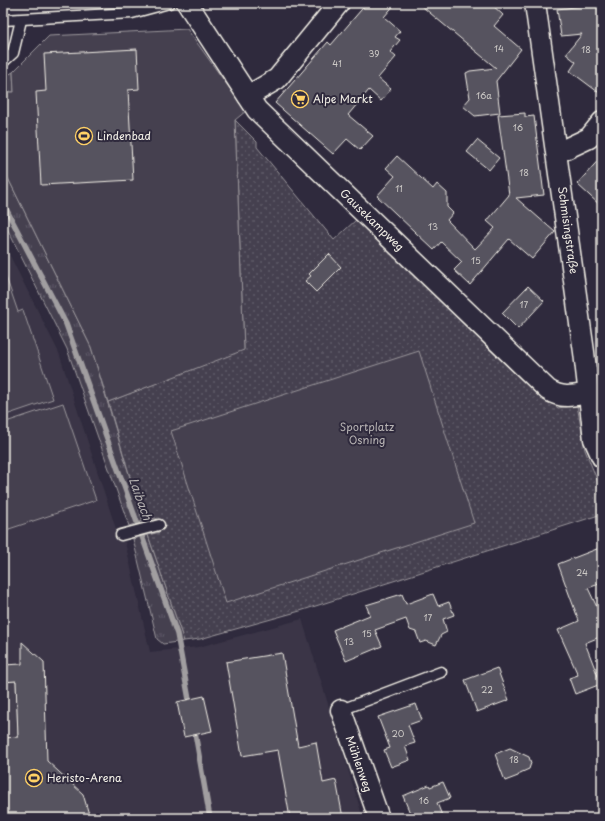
<svg xmlns="http://www.w3.org/2000/svg" width="605" height="821" font-family="'Playpen Sans',sans-serif">
<style>
.built{fill:#3b3647}
.grass{fill:url(#grass-tufts);stroke:#9c989c}
.park{fill:url(#park-dots);stroke:#9c989c}
.pitch{fill:#454050;stroke:#9c989c}
.lines{fill:none;stroke-linecap:round;stroke-linejoin:round}
.stream{stroke:#a19ea0;stroke-width:5.5}
.building{fill:#56525f;stroke:#f4f1e8}
.lane-casing{stroke:#f4f1e8;stroke-width:13}
.street-casing{stroke:#f4f1e8;stroke-width:23}
.lane{stroke:#2f2a3d;stroke-width:10}
.street{stroke:#2f2a3d;stroke-width:20}
.labels{text-anchor:middle;stroke-width:4;stroke-linejoin:round;paint-order:stroke}
.number-label{font-size:9px;fill:#ccc9c6}
.poi-label{font-size:11px;fill:#f4f1e8;stroke:#2f2a3d;text-anchor:start}
.street-label{font-size:11px;fill:#f4f1e8;stroke:#2f2a3d}
.park-label{font-size:11px;fill:#b7b3b3;stroke:#2f2a3d}
.water-label{font-size:12px;font-style:italic;fill:#b6b2b2;stroke:#2f2a3d}
</style>
<defs>
<pattern id="grass-tufts" width="24" height="20" patternUnits="userSpaceOnUse"><rect width="24" height="20" fill="#454050"/><path d="M3 7l-1-3M5 7V3M7 7l1-3M15 17l-1-3M17 17v-4M19 17l1-3" fill="none" stroke="#605c69"/></pattern>
<pattern id="park-dots" width="8" height="8" patternUnits="userSpaceOnUse"><rect width="8" height="8" fill="#454050"/><path d="M2 2h.1M6 6h.1" fill="none" stroke="#605c69" stroke-width="1.8" stroke-linecap="round"/></pattern>
</defs>
<rect width="100%" height="100%" fill="#2f2a3d"/>
<filter id="ink" filterUnits="userSpaceOnUse"><feTurbulence type="fractalNoise" baseFrequency=".025" numOctaves="2"/><feDisplacementMap in="SourceGraphic" scale="8" xChannelSelector="R" yChannelSelector="G"/><feConvolveMatrix kernelMatrix="1 2 1 2 8 2 1 2 1" color-interpolation-filters="sRGB"/></filter>
<g filter="url(#ink)">
<path class="built" d="M 3,242 L 59,353 L 116,529 L 125,542 L 150,652 L 199,647 L 302,619 L 363,818 L 3,818 Z"/>
<g class="grass">
<path d="M 13,72 L 14,92 L 3,92 L 3,78 Z"/>
<path d="M 3,168 L 91,347 L 143,521 L 129,526 L 67,349 L 3,220 Z"/>
<path d="M 148,535 L 184,641 L 163,644 L 157,639 L 133,539 Z"/>
</g>
<path class="park" d="M 235,120 L 257,142 L 257,147 L 334,240 L 356,220 L 546,398 L 558,408 L 577,405 L 585,450 L 602,492 L 602,514 L 300,611 L 200,639 L 184,641 L 148,535 L 160,532 L 156,518 L 143,521 L 108,402 L 244,349 Z"/>
<g class="pitch">
<path d="M 187,29 L 246,111 L 235,120 L 244,350 L 108,402 L 91,347 L 3,168 L 3,92 L 14,92 L 13,72 L 49,36 Z"/>
<path d="M 3,268 L 18,312 L 23,310 L 53,399 L 3,416 Z"/>
<path d="M 419,351 L 474,523 L 226,603 L 171,431 Z"/>
<path d="M 63,403 L 96,500 L 3,531 L 3,423 Z"/>
<path d="M 16,681 L 18,737 L 3,738 L 3,682 Z"/>
</g>
<g class="lines">
<g class="stream">
<path d="M 3,203 L 66,324 L 177,634 L 190,705"/>
<path d="M 194,727 L 210,818"/>
</g>
</g>
<g class="building">
<path d="M 367,3 L 396,3 L 384,17 L 400,31 L 395,37 L 400,40 L 390,52 L 396,57 L 378,78 L 391,89 L 381,101 L 369,90 L 348,115 L 373,136 L 360,150 L 347,139 L 333,154 L 275,103 L 328,42 L 331,45 Z"/>
<path d="M 418,3 L 490,3 L 503,15 L 494,26 L 521,49 L 496,81 L 500,113 L 475,116 L 463,106 L 470,98 L 466,73 L 470,71 L 496,68 Z"/>
<path d="M 602,4 L 602,95 L 570,71 L 576,62 L 566,54 L 582,34 L 561,36 L 557,9 Z"/>
<path d="M 137,49 L 139,89 L 128,90 L 133,180 L 41,185 L 36,92 L 46,91 L 44,54 Z"/>
<path d="M 525,113 L 525,117 L 534,116 L 544,195 L 516,198 L 555,232 L 532,259 L 509,239 L 470,285 L 454,270 L 462,262 L 441,242 L 434,250 L 377,196 L 395,176 L 386,168 L 397,156 L 433,189 L 437,184 L 447,193 L 447,207 L 453,213 L 447,220 L 475,249 L 495,228 L 487,221 L 509,195 L 498,115 Z"/>
<path d="M 477,140 L 499,158 L 489,170 L 467,152 Z"/>
<path d="M 602,156 L 602,207 L 577,184 Z"/>
<path d="M 329,254 L 341,267 L 316,292 L 305,281 L 311,276 L 309,274 Z"/>
<path d="M 528,286 L 544,301 L 518,329 L 502,313 Z"/>
<path d="M 602,547 L 602,583 L 588,588 L 602,618 L 602,636 L 585,643 L 601,684 L 575,694 L 569,678 L 578,675 L 558,630 L 579,621 L 558,564 Z"/>
<path d="M 402,594 L 406,604 L 433,594 L 438,606 L 449,602 L 454,615 L 443,619 L 447,632 L 441,635 L 436,645 L 426,641 L 420,643 L 416,632 L 410,630 L 406,619 L 375,630 L 382,646 L 346,661 L 333,630 L 370,615 L 366,605 Z"/>
<path d="M 22,642 L 44,662 L 47,761 L 83,794 L 90,818 L 3,818 L 3,738 L 18,737 L 16,681 L 3,682 L 3,665 L 22,664 Z"/>
<path d="M 282,653 L 298,746 L 316,742 L 323,783 L 336,780 L 343,818 L 290,818 L 278,750 L 242,756 L 226,662 Z"/>
<path d="M 497,668 L 509,700 L 477,712 L 465,680 Z"/>
<path d="M 204,696 L 212,731 L 184,737 L 177,702 Z"/>
<path d="M 416,704 L 422,720 L 408,725 L 415,743 L 405,746 L 410,760 L 391,767 L 384,750 L 390,748 L 378,717 Z"/>
<path d="M 510,748 L 529,757 L 531,763 L 529,769 L 520,773 L 518,776 L 505,781 L 495,754 Z"/>
<path d="M 443,782 L 450,798 L 437,803 L 443,818 L 412,818 L 403,796 L 429,785 L 430,787 Z"/>
</g>
<g class="lines">
<g class="lane-casing">
<g id="lane">
<path d="M 3,20 L 132,13 L 169,3"/>
<path d="M 3,62 L 13,53 L 21,20"/>
<path d="M 121,535 L 159,525"/>
<path d="M 341,710 L 441,672"/>
</g>
</g>
<g class="street-casing">
<g id="street">
<path d="M 187,3 L 257,110 L 548,390 C 562,399 573,396 588,393"/>
<path d="M 535,3 L 584,352 L 594,439 L 602,457"/>
<path d="M 248,96 L 277,79 L 339,3"/>
<path d="M 557,153 L 589,138 L 602,122"/>
<path d="M 341,710 L 379,818"/>
</g>
</g>
<use href="#lane" class="lane"/>
<use href="#street" class="street"/>
</g>
</g>
<defs>
<g id="supermarket-ring" transform="scale(0.9)"><circle r="9.5" fill="#2f2a3d" stroke="#ffd166" stroke-width="1.5"/><path d="M-6-5.5h2.5l.6 2H6L4.5 2H-2.5L-4.4-4H-6ZM-1.5 3.2a1.3 1.3 0 1 0 .1 0ZM3 3.2a1.3 1.3 0 1 0 .1 0Z" fill="#ffd166"/></g>
<g id="stadium-ring" transform="scale(0.9)"><circle r="9.5" fill="#2f2a3d" stroke="#ffd166" stroke-width="1.5"/><path d="M0-5a6.5 5 0 1 0 0 10a6.5 5 0 1 0 0-10ZM-3.5-1.8h7v3.6h-7Z" fill="#ffd166"/></g>
</defs>
<g fill-rule="evenodd">
<use href="#supermarket-ring" x="300" y="99"/>
<use href="#stadium-ring" x="84" y="136"/>
<use href="#stadium-ring" x="34" y="778"/>
</g>
<g class="labels">
<g class="number-label">
<text x="499" y="52">14</text>
<text x="586" y="53">18</text>
<text x="374" y="57">39</text>
<text x="337" y="67">41</text>
<text x="484" y="99">16a</text>
<text x="518" y="131">16</text>
<text x="524" y="176">18</text>
<text x="399" y="192">11</text>
<text x="433" y="230">13</text>
<text x="476" y="264">15</text>
<text x="524" y="308">17</text>
<text x="582" y="576">24</text>
<text x="428" y="621">17</text>
<text x="367" y="637">15</text>
<text x="349" y="645">13</text>
<text x="487" y="693">22</text>
<text x="398" y="737">20</text>
<text x="514" y="763">18</text>
<text x="424" y="804">16</text>
</g>
<g class="poi-label">
<text x="313" y="103">Alpe Markt</text>
<text x="97" y="140">Lindenbad</text>
<text x="47" y="782">Heristo-Arena</text>
</g>
<g class="street-label">
<text transform="translate(372 220) rotate(44)" y="4">Gausekampweg</text>
<text transform="translate(568 230) rotate(82)" y="4">Schmisingstraße</text>
<text transform="translate(359 764) rotate(71)" y="4">Mühlenweg</text>
</g>
<g class="park-label">
<text x="367" y="431">Sportplatz<tspan x="367" dy="13">Osning</tspan></text>
</g>
<g class="water-label">
<text transform="translate(140 499) rotate(70)" y="4">Laibach</text>
</g>
</g>
<rect width="605" height="821" fill="none" stroke="#2f2a3d" stroke-width="16"/>
<rect x="8" y="8" width="589" height="805" fill="none" stroke="#f4f1e8" stroke-width="1.5" filter="url(#ink)"/>
</svg>
